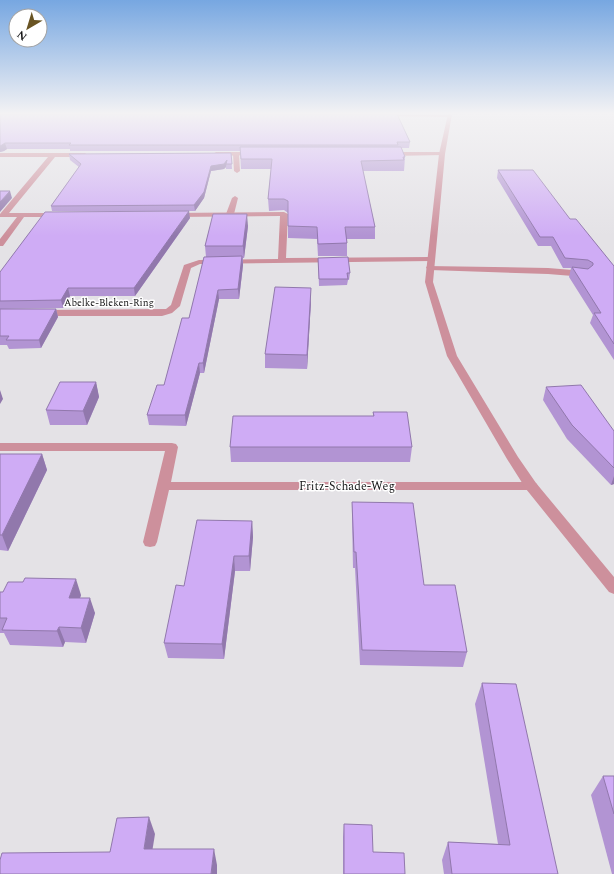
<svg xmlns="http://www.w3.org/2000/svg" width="614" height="874" font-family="Spectral,serif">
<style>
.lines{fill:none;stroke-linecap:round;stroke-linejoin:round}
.service{fill:#cd909c;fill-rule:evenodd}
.minor{fill:#cd909c;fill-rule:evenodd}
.tertiary{fill:#cd909c;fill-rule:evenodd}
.wall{fill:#b294d3}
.shaded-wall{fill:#9178ac}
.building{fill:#cfacf5;stroke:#9178ac}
.labels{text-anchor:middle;stroke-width:3;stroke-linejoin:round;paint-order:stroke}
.far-street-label{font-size:10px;fill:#161617;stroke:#fff}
.street-label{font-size:12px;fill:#161617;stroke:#fff}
</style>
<rect width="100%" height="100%" fill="#e4e2e6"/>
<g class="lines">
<g class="service">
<path d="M 236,152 L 239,154 L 240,171 L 237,173 L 234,171 L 233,154 Z"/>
<path d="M 235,196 L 238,198 L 234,214 L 233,216 L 227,216 L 226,214 L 232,198 Z"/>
<path d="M 427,266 L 548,268 L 585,271 L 589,274 L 585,277 L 548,274 L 430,270 L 426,268 Z"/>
</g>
<g class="minor">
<path d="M 379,114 L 450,115 L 452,116 L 450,117 L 381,116 Z"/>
<path d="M 257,152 L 259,153 L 259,155 L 216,156 L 213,154 L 216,152 Z"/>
<path d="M 442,152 L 444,153 L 444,155 L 388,156 L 385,154 L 388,152 Z"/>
<path d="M 0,153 L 85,153 L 88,155 L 85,157 L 55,157 L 9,213 L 58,213 L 62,215 L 61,217 L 24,217 L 3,246 L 0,246 L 0,239 L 17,217 L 0,217 L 0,214 L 48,157 L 0,157 Z"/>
<path d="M 284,212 L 288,214 L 286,258 L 431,257 L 435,259 L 431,261 L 200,264 L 191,268 L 180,306 L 172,313 L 162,316 L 41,316 L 36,313 L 41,310 L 166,309 L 171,305 L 184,265 L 199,260 L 278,259 L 280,216 L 174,217 L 170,215 L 171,213 Z"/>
<path d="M 0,443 L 172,443 L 176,444 L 178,447 L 171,482 L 531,482 L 536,483 L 538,486 L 536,489 L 531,490 L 169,490 L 157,542 L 155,546 L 150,547 L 145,546 L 143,542 L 165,451 L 0,451 Z"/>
</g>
<path class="tertiary" d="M 448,114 L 452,114 L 445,154 L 433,282 L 457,356 L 518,457 L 536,483 L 614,577 L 614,594 L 609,592 L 526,489 L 507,459 L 447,356 L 425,282 L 439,154 Z"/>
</g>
<g class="wall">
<path d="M 0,114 L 397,114 L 410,142 L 409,148 L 401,148 L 405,157 L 404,171 L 363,171 L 375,227 L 375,239 L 347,239 L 347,256 L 318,256 L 317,239 L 288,238 L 288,213 L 284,210 L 269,211 L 268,199 L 271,169 L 241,169 L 240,151 L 70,151 L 70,149 L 7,149 L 4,151 L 0,152 Z"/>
<path d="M 231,153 L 232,169 L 226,169 L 226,167 L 224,169 L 211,171 L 204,198 L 195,211 L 52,211 L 51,206 L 79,167 L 70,160 L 69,154 Z"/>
<path d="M 498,170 L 570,219 L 614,266 L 614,360 L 590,323 L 593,315 L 569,277 L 571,268 L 563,268 L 551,246 L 538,246 L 497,178 Z"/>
<path d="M 190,218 L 135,296 L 70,296 L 63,308 L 0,309 L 0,272 Z"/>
<path d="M 248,226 L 244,258 L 243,258 L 243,265 L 239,299 L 219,299 L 204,373 L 200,373 L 186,426 L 149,425 L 147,415 L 164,385 L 189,318 L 206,257 L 205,246 Z"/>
<path d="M 318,258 L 350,273 L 349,280 L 348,280 L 347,285 L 319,286 Z"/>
<path d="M 311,301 L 307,369 L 265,368 L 265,354 Z"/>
<path d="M 0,309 L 56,309 L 58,317 L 41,348 L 9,349 L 7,345 L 0,345 Z"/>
<path d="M 96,382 L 99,397 L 87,425 L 50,425 L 46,410 Z"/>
<path d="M 546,387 L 614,431 L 614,484 L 611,485 L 567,439 L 543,400 Z"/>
<path d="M 373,412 L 412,447 L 410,462 L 231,462 L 230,447 L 373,416 Z"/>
<path d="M 0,454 L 42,454 L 47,470 L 8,551 L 0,550 Z"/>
<path d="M 352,502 L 467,652 L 463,667 L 360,665 L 355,568 L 353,568 L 352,517 Z"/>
<path d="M 252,521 L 253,537 L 250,571 L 235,571 L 224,659 L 168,658 L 164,643 L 184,586 Z"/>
<path d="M 0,592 L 81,595 L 80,598 L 95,613 L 86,643 L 65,642 L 63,647 L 10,645 L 4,633 L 0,633 Z"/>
<path d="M 482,683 L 558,874 L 444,874 L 442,860 L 448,842 L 498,844 L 475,704 Z"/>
<path d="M 603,776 L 614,776 L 614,874 L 612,874 L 591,795 Z"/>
<path d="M 344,824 L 373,852 L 405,874 L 343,874 L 343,837 Z"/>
</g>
<g class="shaded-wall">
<path d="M 5,143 L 7,149 L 4,151 L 0,152 L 0,146 Z"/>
<path d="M 227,160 L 226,167 L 224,169 L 211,171 L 204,198 L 195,211 L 194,205 L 211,166 Z"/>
<path d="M 10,191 L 12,198 L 0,212 L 0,202 Z"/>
<path d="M 189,211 L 190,218 L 135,296 L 134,288 Z"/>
<path d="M 247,214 L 248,226 L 244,258 L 243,246 Z"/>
<path d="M 242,256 L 243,265 L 239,299 L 238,289 Z"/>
<path d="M 68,288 L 70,296 L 63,308 L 61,300 Z"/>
<path d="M 311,288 L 311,301 L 307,369 L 307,355 Z"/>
<path d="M 218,290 L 219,299 L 204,373 L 203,363 Z"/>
<path d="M 56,309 L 58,317 L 41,348 L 39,340 Z"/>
<path d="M 199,363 L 200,373 L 186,426 L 185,415 Z"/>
<path d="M 96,382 L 99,397 L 87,425 L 83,411 Z"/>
<path d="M 0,390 L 3,399 L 0,404 Z"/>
<path d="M 42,454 L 47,470 L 8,551 L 2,535 Z"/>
<path d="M 614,476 L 614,484 L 611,485 Z"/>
<path d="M 252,521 L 253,537 L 250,571 L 249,556 Z"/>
<path d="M 234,556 L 235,571 L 224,659 L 222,644 Z"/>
<path d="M 76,579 L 81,595 L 75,613 L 69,598 Z"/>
<path d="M 90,598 L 95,613 L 86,643 L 81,628 Z"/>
<path d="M 59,627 L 65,642 L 63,647 L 57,631 Z"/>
<path d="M 149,817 L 155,834 L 150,865 L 144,849 Z"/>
<path d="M 214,849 L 217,865 L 217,874 L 211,874 Z"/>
</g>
<g class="building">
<path d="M 0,114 L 397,114 L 410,142 L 397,142 L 398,145 L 69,145 L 71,143 L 5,143 L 2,145 L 0,146 Z"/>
<path d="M 240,147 L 401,147 L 405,157 L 403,157 L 404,160 L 361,161 L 375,227 L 345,227 L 347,243 L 318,244 L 317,227 L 288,226 L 288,201 L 284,199 L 268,199 L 272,159 L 241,159 Z"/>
<path d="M 231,153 L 232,164 L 226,164 L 227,160 L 224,164 L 211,166 L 204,192 L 194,205 L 51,206 L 81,164 L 69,154 Z"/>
<path d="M 498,170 L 533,170 L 570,219 L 576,219 L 614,266 L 614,344 L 594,313 L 601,313 L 572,267 L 588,269 L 593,265 L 593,263 L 588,260 L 565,258 L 553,237 L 540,237 Z"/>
<path d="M 0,191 L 10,191 L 0,202 Z"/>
<path d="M 189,211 L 134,288 L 68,288 L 61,300 L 0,301 L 0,272 L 45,212 Z"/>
<path d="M 213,214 L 247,214 L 243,246 L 205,246 Z"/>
<path d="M 242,256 L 238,289 L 218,290 L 203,363 L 199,363 L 185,415 L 147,415 L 157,385 L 164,385 L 182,318 L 189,318 L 204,257 Z"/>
<path d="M 348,257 L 350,273 L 347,273 L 348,279 L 319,279 L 318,258 Z"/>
<path d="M 275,287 L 311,288 L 307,355 L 265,354 Z"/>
<path d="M 0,309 L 56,309 L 39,340 L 6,340 L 9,336 L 0,336 Z"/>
<path d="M 60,382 L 96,382 L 83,411 L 46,410 Z"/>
<path d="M 581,385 L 614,431 L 614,468 L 572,425 L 546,387 Z"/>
<path d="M 373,412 L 407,412 L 412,447 L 230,447 L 233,416 L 374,416 Z"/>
<path d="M 0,454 L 42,454 L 2,535 L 0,535 Z"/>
<path d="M 352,502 L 413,503 L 424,585 L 455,585 L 467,652 L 362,650 L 356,552 L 354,552 Z"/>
<path d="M 197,520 L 252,521 L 249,556 L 234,556 L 222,644 L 164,643 L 176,585 L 184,586 Z"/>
<path d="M 25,578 L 76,579 L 69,598 L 90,598 L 81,628 L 59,627 L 57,631 L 2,630 L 7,618 L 0,618 L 0,592 L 3,592 L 8,582 L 23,582 Z"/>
<path d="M 482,683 L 516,684 L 558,874 L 452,874 L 448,842 L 510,845 Z"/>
<path d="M 603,776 L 614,776 L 614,814 Z"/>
<path d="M 149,817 L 144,849 L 214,849 L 211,874 L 0,874 L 0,860 L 2,853 L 110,852 L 117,818 Z"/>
<path d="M 344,824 L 372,825 L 373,852 L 404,853 L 405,874 L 344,874 Z"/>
</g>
<linearGradient id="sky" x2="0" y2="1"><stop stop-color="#77a7e1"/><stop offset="0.48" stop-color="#f3f2f4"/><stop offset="1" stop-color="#f3f2f4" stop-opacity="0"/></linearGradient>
<rect width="614" height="236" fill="url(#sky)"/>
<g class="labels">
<g class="far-street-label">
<text x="109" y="306">Abelke-Bleken-Ring</text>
</g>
<g class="street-label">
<text x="347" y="490">Fritz-Schade-Weg</text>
</g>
</g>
<g transform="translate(28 28) rotate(218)"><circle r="19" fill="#ffffff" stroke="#a2a2a2"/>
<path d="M0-3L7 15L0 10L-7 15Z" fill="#695423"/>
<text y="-6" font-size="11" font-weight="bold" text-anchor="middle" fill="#161617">N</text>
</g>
</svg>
